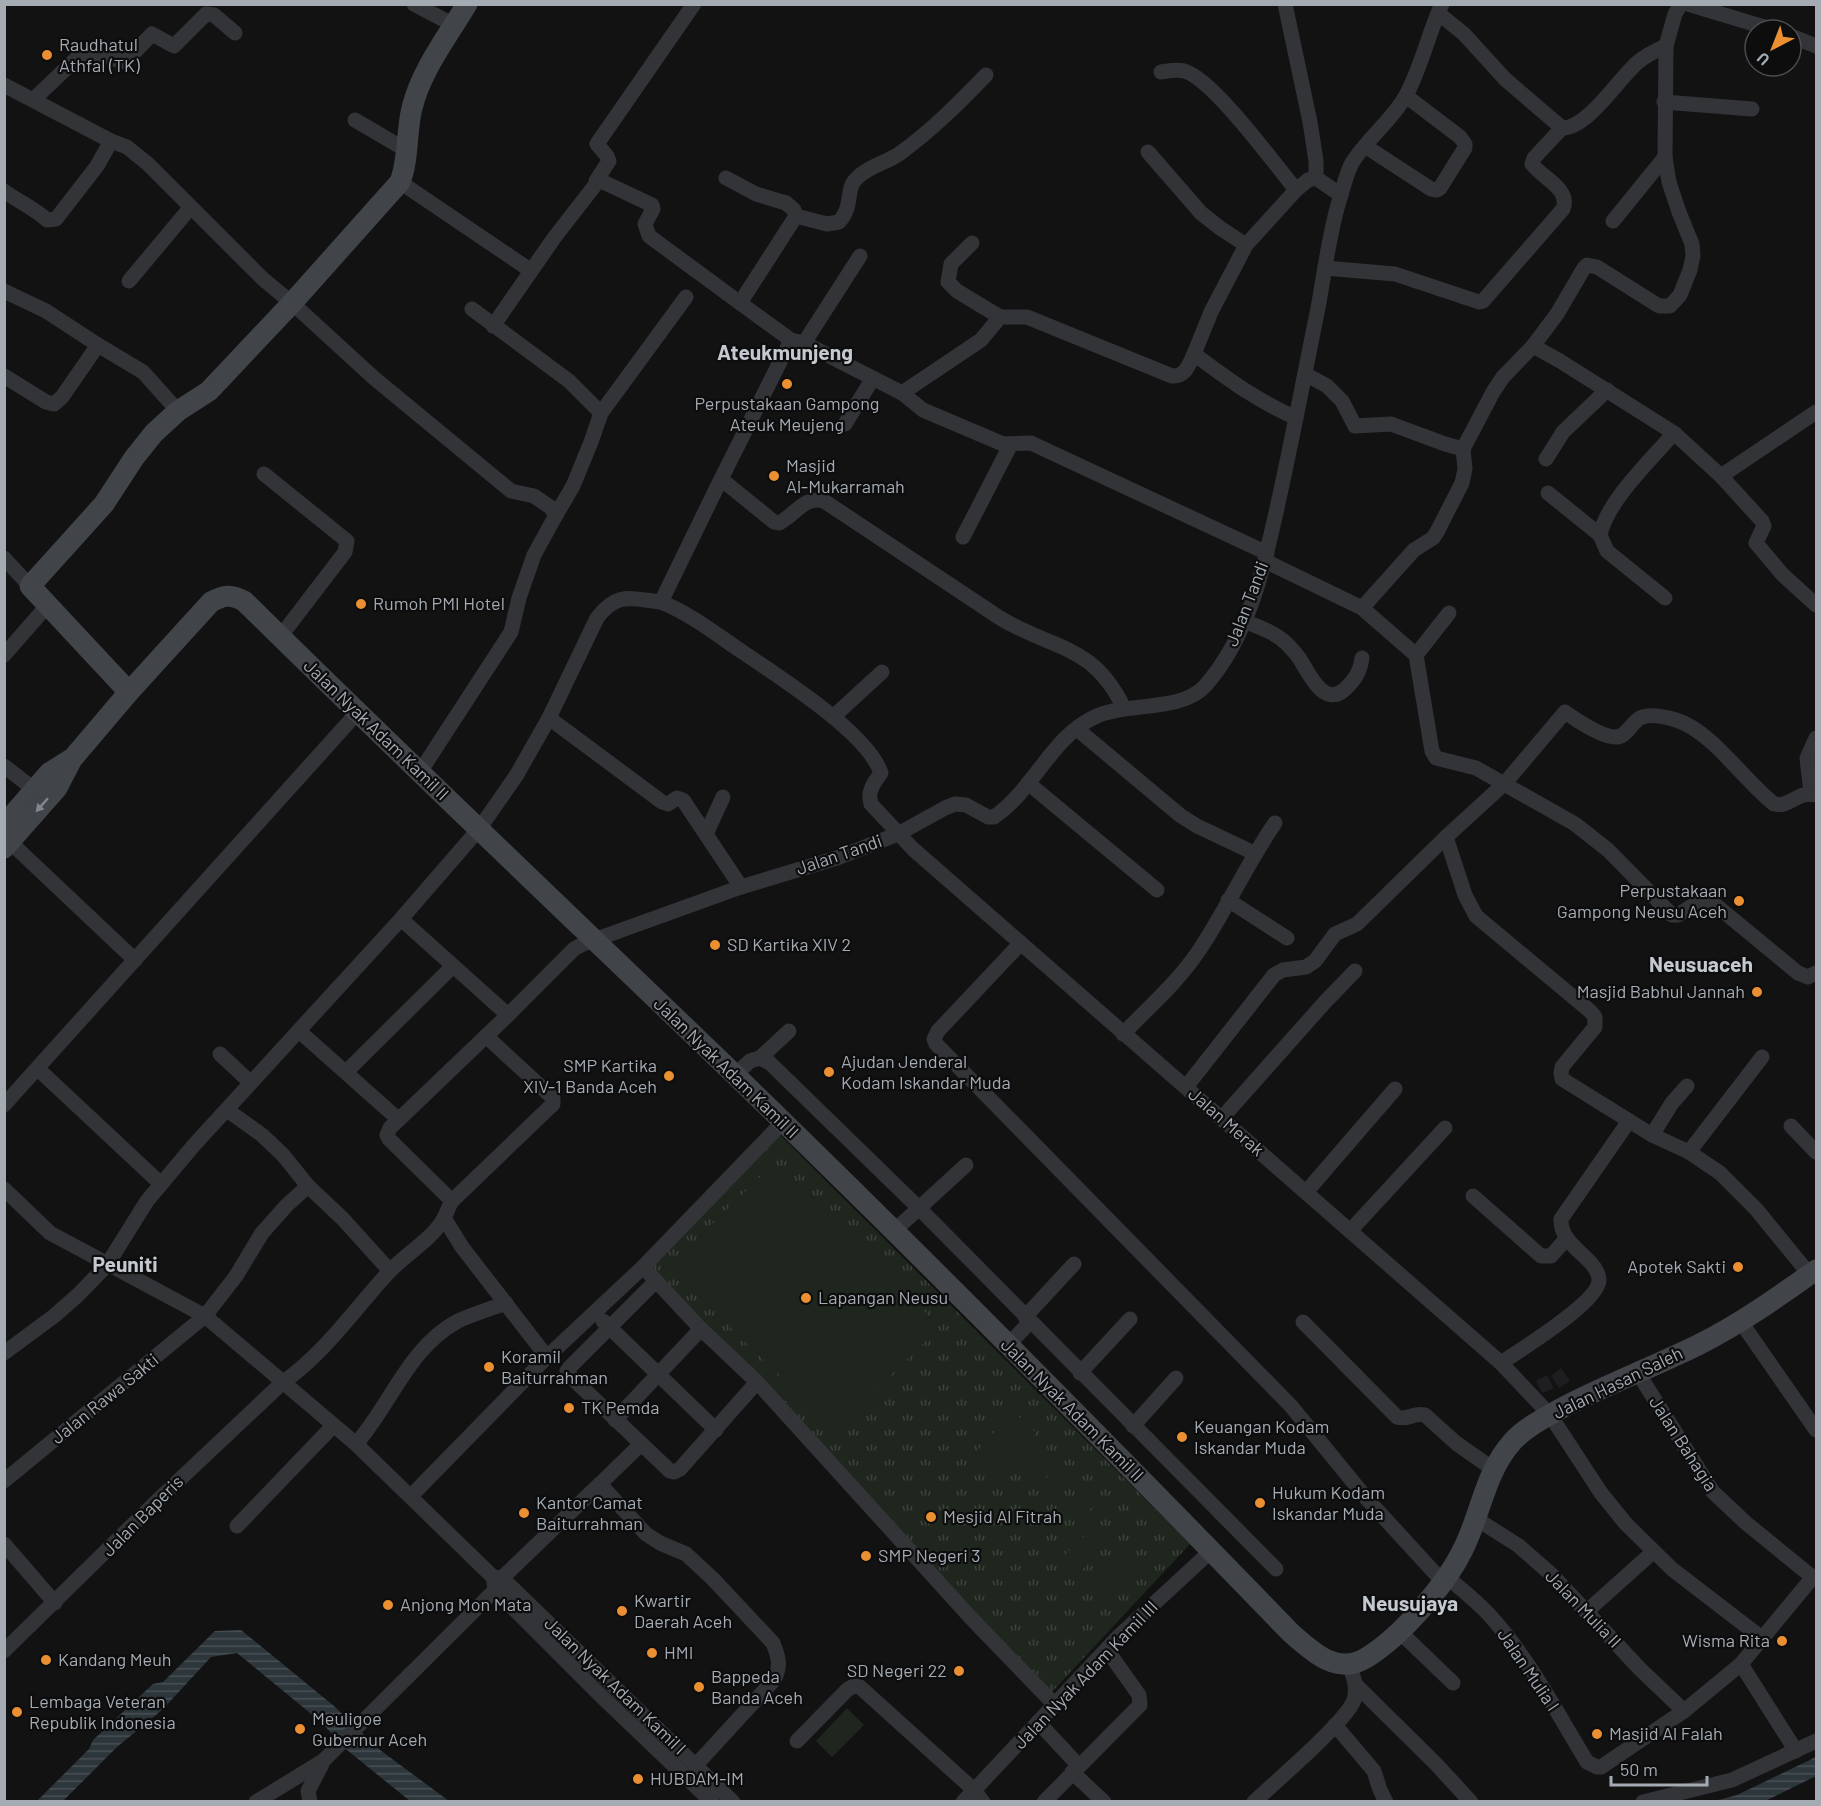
<svg xmlns="http://www.w3.org/2000/svg" width="1821" height="1806" font-family="Barlow,sans-serif">
<style>
.built{fill:#1e1e20}
.park{fill:url(#park-tufts)}
.pitch{fill:#1e261e}
.water{fill:url(#water-rules)}
.lines{fill:none;stroke-linecap:round;stroke-linejoin:round}
.street{stroke:#333438;stroke-width:15}
.secondary{stroke:#414448;stroke-width:21}
.oneway{fill:#81878e}
.poi-dot{fill:#eb9032;stroke:#0d0d0e;stroke-width:2}
.labels{text-anchor:middle;stroke-width:4.5;stroke-linejoin:round;paint-order:stroke}
.poi-label{font-size:18px;fill:#a4abb3;stroke:#0d0d0e;text-anchor:start}
.street-label{font-size:18px;fill:#a4abb3;stroke:#0d0d0e}
.quarter-label{font-size:21px;font-weight:bold;fill:#c4c9d0;stroke:#0d0d0e}
</style>
<defs>
<pattern id="park-tufts" width="24" height="20" patternUnits="userSpaceOnUse" patternTransform="scale(1.5)"><rect width="24" height="20" fill="#1e261e"/><path d="M3 7l-1-3M5 7V3M7 7l1-3M15 17l-1-3M17 17v-4M19 17l1-3" fill="none" stroke="#3c433c"/></pattern>
<pattern id="water-rules" width="6" height="5" patternUnits="userSpaceOnUse" patternTransform="scale(1.5)"><rect width="6" height="5" fill="#2c363b"/><path d="M0 2.5h6" fill="none" stroke="#485055"/></pattern>
</defs>
<rect width="100%" height="100%" fill="#121213"/>
<g class="built">
<path d="M 1561,1368 L 1570,1381 L 1559,1388 L 1551,1376 Z"/>
<path d="M 1547,1375 L 1554,1388 L 1542,1393 L 1536,1381 Z"/>
</g>
<path class="park" d="M 776,1131 L 1190,1544 L 1050,1694 L 640,1265 Z"/>
<g class="pitch">
<path d="M 777,1169 L 786,1172 L 931,1318 L 933,1328 L 931,1336 L 845,1419 C 835,1422 830,1422 821,1416 L 685,1283 L 678,1268 L 680,1256 L 766,1171 Z"/>
<path d="M 1014,1412 L 1036,1433 L 996,1475 L 974,1454 Z"/>
<path d="M 1038,1440 L 1051,1452 L 1031,1473 L 1018,1461 Z"/>
<path d="M 1060,1464 L 1073,1476 L 1053,1497 L 1040,1485 Z"/>
<path d="M 1085,1489 L 1098,1501 L 1078,1522 L 1065,1510 Z"/>
<path d="M 1091,1529 L 1106,1545 L 1075,1577 L 1059,1561 Z"/>
<path d="M 1118,1557 L 1134,1572 L 1102,1604 L 1086,1589 Z"/>
<path d="M 847,1708 L 864,1725 L 832,1757 L 816,1741 Z"/>
</g>
<g class="water">
<path d="M 241,1630 L 334,1706 L 380,1750 L 449,1801 L 410,1801 L 347,1750 L 321,1722 L 237,1653 L 211,1657 L 163,1709 L 117,1747 L 63,1801 L 36,1802 L 89,1749 L 93,1740 L 153,1684 L 163,1682 L 215,1631 Z"/>
<path d="M 1816,1757 L 1816,1776 L 1765,1801 L 1715,1801 L 1737,1795 Z"/>
</g>
<g class="lines">
<g class="street">
<path d="M 414,4 L 454,25"/>
<path d="M 1285,4 L 1310,122 L 1316,161 L 1316,178 L 1341,195"/>
<path d="M 1688,4 L 1774,30"/>
<path d="M 1438,13 L 1464,34 L 1505,79 L 1562,128 C 1587,129 1619,78 1638,62 C 1646,55 1655,51 1666,46"/>
<path d="M 1791,36 L 1816,46"/>
<path d="M 1161,72 C 1168,71 1177,69 1184,71 C 1212,78 1275,164 1296,190"/>
<path d="M 4,85 L 111,141 L 97,166 L 56,219 L 47,220 C 34,208 19,202 4,191"/>
<path d="M 33,100 L 77,58 L 87,52 L 125,62 L 152,34 L 174,46 L 206,14 L 214,15 L 235,33"/>
<path d="M 1664,102 L 1752,109"/>
<path d="M 355,120 L 406,150"/>
<path d="M 111,141 L 127,147 L 148,164 L 263,279 L 292,303 L 374,378 L 511,491 L 534,496 L 550,507 L 556,515 L 573,486 L 591,442 L 601,413 L 686,297"/>
<path d="M 1365,146 L 1431,189 L 1437,190 L 1440,188 L 1465,148 L 1465,144 L 1460,137 L 1406,96"/>
<path d="M 1148,152 L 1201,213 L 1220,228 L 1246,245"/>
<path d="M 726,178 L 756,194 L 786,203 L 794,210 L 796,216 L 827,224 L 839,222 C 853,207 846,190 855,180 C 866,167 886,163 899,154 C 931,131 959,103 986,75"/>
<path d="M 596,181 L 609,161 L 607,156 L 597,144 L 599,141 L 694,4"/>
<path d="M 400,182 L 530,270"/>
<path d="M 1613,221 L 1665,157"/>
<path d="M 972,243 L 951,264 L 948,282 L 957,291 L 1000,317"/>
<path d="M 1325,268 L 1395,274 L 1479,302 L 1483,301 L 1563,209 C 1571,189 1542,178 1532,164 L 1534,158 L 1562,128"/>
<path d="M 129,281 L 190,208"/>
<path d="M 4,291 L 46,311 L 98,345 L 62,397 L 54,404 L 46,402 L 4,376"/>
<path d="M 472,309 L 569,381 L 601,413"/>
<path d="M 493,326 L 554,238 L 599,180 L 652,205 L 653,209 L 645,224 L 649,236 L 740,303"/>
<path d="M 791,340 L 740,303 L 796,216"/>
<path d="M 804,343 L 860,256"/>
<path d="M 98,345 L 143,372 L 178,411"/>
<path d="M 1533,346 L 1560,361 L 1674,433 L 1721,476 L 1762,521 L 1764,526 L 1756,543 L 1782,574 L 1816,605"/>
<path d="M 1305,374 L 1327,386 L 1342,401 L 1355,426 L 1391,424 L 1445,444 L 1463,449"/>
<path d="M 902,393 L 981,340 L 1000,317 L 1027,317 L 1172,376 C 1185,377 1189,365 1194,354"/>
<path d="M 1296,418 C 1256,400 1229,380 1194,354 L 1211,312 L 1246,245 L 1296,190 L 1308,180 L 1316,178"/>
<path d="M 845,424 L 873,378"/>
<path d="M 1546,459 L 1563,432 L 1607,390"/>
<path d="M 264,474 L 347,541 L 345,552 L 280,637"/>
<path d="M 1721,476 L 1816,412"/>
<path d="M 721,479 L 791,340 L 804,343 L 902,393 L 923,410 L 1003,444 L 1031,443 L 1267,553"/>
<path d="M 1548,493 L 1600,535"/>
<path d="M 963,537 L 1011,444"/>
<path d="M 4,558 L 30,586"/>
<path d="M 1265,561 L 1362,608 L 1416,655 L 1432,751 L 1436,758 L 1476,768 L 1575,824 L 1608,850 L 1672,915 L 1678,915 L 1701,900 L 1712,902 L 1798,973 L 1808,977 L 1816,973"/>
<path d="M 1665,598 L 1607,551 L 1600,535 C 1607,501 1651,460 1674,433"/>
<path d="M 661,602 C 691,614 717,635 744,653 C 779,677 868,733 881,773 C 874,783 867,791 871,804 L 913,849 L 1501,1363 L 1550,1415 L 1601,1493 L 1626,1524 L 1672,1569 L 1763,1639"/>
<path d="M 1362,608 L 1414,550 L 1433,538 L 1437,532 L 1462,483 L 1465,469 L 1463,449 L 1493,392 L 1503,377 L 1533,346 L 1557,314 L 1584,268 L 1587,265 L 1597,267 L 1659,306 L 1670,306 L 1680,295 L 1690,270 L 1693,256 L 1692,244 L 1679,212 L 1669,182 L 1665,157 L 1666,46 L 1675,14 L 1681,4"/>
<path d="M 1244,621 C 1259,627 1274,632 1286,643 C 1291,648 1297,654 1301,661 C 1309,674 1324,707 1344,690 C 1355,680 1360,672 1362,658"/>
<path d="M 4,655 L 47,606"/>
<path d="M 1416,655 L 1449,613"/>
<path d="M 833,717 L 882,672"/>
<path d="M 549,718 L 662,802 L 668,804 L 677,798 L 683,800 L 741,887"/>
<path d="M 1077,729 L 1181,816 L 1197,826 L 1254,853"/>
<path d="M 4,766 L 35,790"/>
<path d="M 420,772 L 511,632 L 519,598 L 534,555 L 556,515"/>
<path d="M 1028,783 L 1157,890"/>
<path d="M 1811,794 L 1807,758 L 1816,738"/>
<path d="M 706,834 L 723,797"/>
<path d="M 1446,837 L 1465,895 L 1476,916 L 1590,1011 L 1595,1017 L 1595,1027 L 1562,1067 L 1561,1073 L 1562,1079 L 1652,1135 L 1689,1152 L 1720,1173 L 1756,1209 L 1810,1275"/>
<path d="M 4,839 L 10,842 L 135,960"/>
<path d="M 1228,900 L 1287,938"/>
<path d="M 401,919 L 508,1015"/>
<path d="M 1021,943 L 938,1031 L 934,1039 L 936,1044 L 1291,1406 L 1367,1499 L 1443,1582"/>
<path d="M 299,1031 L 398,1119"/>
<path d="M 1123,1034 C 1149,1007 1179,981 1200,949 C 1227,909 1247,863 1275,823"/>
<path d="M 220,1054 L 251,1083"/>
<path d="M 760,1058 L 789,1031"/>
<path d="M 38,1069 L 161,1184"/>
<path d="M 346,1072 L 453,966"/>
<path d="M 735,1075 L 750,1061 L 760,1058 L 770,1063 L 919,1208 L 1276,1569"/>
<path d="M 1186,1087 L 1274,975 L 1283,970 L 1306,967 L 1315,961 L 1335,934 L 1357,924 L 1446,837 L 1505,783 L 1565,712 C 1576,720 1602,737 1615,737 C 1626,738 1631,723 1640,718 C 1650,713 1666,717 1676,720 C 1712,731 1744,781 1774,804 C 1790,808 1798,790 1816,795"/>
<path d="M 4,1105 L 357,713"/>
<path d="M 227,1110 L 262,1135 L 283,1155 L 308,1186 L 343,1219 L 390,1271"/>
<path d="M 1221,1119 L 1325,1002 L 1355,971"/>
<path d="M 1791,1126 L 1816,1152"/>
<path d="M 1652,1135 L 1672,1103 L 1687,1086"/>
<path d="M 1689,1152 L 1762,1057"/>
<path d="M 4,1189 L 50,1233 L 205,1316 L 356,1444 L 493,1577 L 502,1578 L 733,1802"/>
<path d="M 1307,1191 L 1395,1089"/>
<path d="M 1473,1196 L 1541,1256 L 1551,1256 L 1567,1238"/>
<path d="M 452,1201 L 389,1139 L 387,1135 L 390,1128 L 508,1015 L 574,949 L 583,944 L 741,887 L 837,858 L 898,834 L 945,808 L 955,804 L 966,805 L 988,817 L 994,817 C 1034,790 1052,735 1097,716 C 1130,702 1181,712 1205,686 C 1250,635 1265,563 1279,499 C 1293,435 1305,372 1318,308 C 1325,269 1330,229 1342,191 C 1345,182 1347,172 1352,163 C 1367,139 1391,121 1405,97 C 1421,69 1428,34 1442,4"/>
<path d="M 444,1218 L 462,1247 L 547,1357"/>
<path d="M 894,1231 L 966,1165"/>
<path d="M 1350,1231 L 1445,1128"/>
<path d="M 643,1267 L 701,1329 L 757,1382 L 971,1618 L 1055,1705"/>
<path d="M 656,1281 L 570,1367 L 567,1371 L 570,1376 L 670,1471 L 674,1472 L 680,1469 L 757,1382"/>
<path d="M 1025,1317 L 1074,1264"/>
<path d="M 603,1321 L 716,1430"/>
<path d="M 1303,1322 L 1397,1417 C 1407,1421 1414,1412 1425,1415 L 1456,1443 L 1493,1469"/>
<path d="M 1741,1322 L 1816,1430"/>
<path d="M 1008,1345 L 1030,1322"/>
<path d="M 4,1353 L 54,1316 L 78,1295 L 107,1265 L 147,1201 L 194,1145 L 401,919 L 479,829 L 516,776 L 549,718 L 597,618 C 618,591 631,599 661,602 L 721,479 L 774,522 L 779,523 C 795,515 805,495 824,501 L 1000,618 C 1055,651 1092,643 1124,708"/>
<path d="M 1501,1363 C 1520,1350 1599,1302 1599,1280 C 1599,1272 1593,1265 1588,1260 C 1576,1248 1560,1237 1561,1219 L 1629,1121"/>
<path d="M 1080,1373 L 1130,1319"/>
<path d="M 1638,1373 L 1713,1492 L 1746,1523 L 1816,1580"/>
<path d="M 615,1420 L 701,1329"/>
<path d="M 1133,1426 L 1176,1378"/>
<path d="M 356,1444 C 391,1404 409,1347 458,1321 C 473,1314 490,1309 506,1303"/>
<path d="M 4,1481 L 205,1316 L 236,1276 L 262,1233 L 287,1205 L 308,1186"/>
<path d="M 600,1484 L 641,1444"/>
<path d="M 411,1496 L 547,1357 L 643,1267 L 783,1122"/>
<path d="M 1475,1518 L 1519,1546 L 1552,1575 L 1640,1669 L 1684,1711"/>
<path d="M 237,1526 L 333,1426"/>
<path d="M 4,1544 L 55,1603"/>
<path d="M 1447,1577 C 1462,1590 1479,1603 1492,1618 C 1530,1660 1557,1713 1587,1762 L 1597,1767 L 1601,1767 L 1684,1711 L 1741,1664 L 1813,1577"/>
<path d="M 494,1582 L 495,1590 L 598,1693 L 712,1802"/>
<path d="M 1586,1612 L 1653,1552"/>
<path d="M 1400,1632 L 1453,1683"/>
<path d="M 4,1651 L 159,1499 L 282,1383 C 324,1354 354,1310 388,1273 C 405,1254 432,1240 444,1218 C 447,1212 449,1206 452,1201 L 553,1104 L 553,1098 L 486,1036"/>
<path d="M 1741,1664 L 1796,1751"/>
<path d="M 1356,1685 L 1436,1764 L 1471,1802"/>
<path d="M 1038,1722 L 1079,1766"/>
<path d="M 1335,1725 L 1374,1771 L 1380,1790 L 1386,1802"/>
<path d="M 797,1741 L 848,1689 L 854,1686 L 860,1687 L 974,1790 L 983,1802"/>
<path d="M 1072,1772 L 1104,1802"/>
<path d="M 256,1802 L 323,1761 L 495,1590 L 502,1578 L 600,1484 L 646,1534 L 660,1543 L 686,1554 L 713,1579 L 773,1643 C 779,1658 781,1666 774,1680 L 696,1765"/>
<path d="M 310,1802 L 308,1791 L 322,1764"/>
<path d="M 963,1802 L 1119,1636 L 1211,1551"/>
<path d="M 1044,1802 L 1140,1705 L 1139,1695 L 1107,1650"/>
<path d="M 1254,1802 C 1275,1782 1346,1722 1354,1700 C 1358,1687 1353,1676 1349,1664"/>
<path d="M 1643,1802 L 1732,1780 L 1816,1741"/>
</g>
<g class="secondary">
<path d="M 129,692 L 30,586 L 104,504 L 134,458 L 154,433 L 178,411 L 209,391 L 292,303 L 400,182 C 409,159 406,132 412,108 C 421,71 447,37 467,4"/>
<path d="M 4,825 L 49,773 L 73,758 L 129,692 L 211,602 C 224,595 231,594 244,601 C 405,760 570,916 733,1073 C 922,1256 1108,1444 1291,1633 C 1312,1651 1336,1676 1366,1658 C 1402,1636 1449,1582 1466,1543 C 1482,1508 1486,1471 1513,1441 C 1526,1427 1546,1417 1562,1408 C 1606,1385 1653,1367 1698,1345 C 1740,1324 1778,1297 1816,1270"/>
<path d="M 4,848 L 57,788 L 71,761"/>
</g>
</g>
<defs><path id="oneway-solid" d="M-6-.8H1V-3.2L6.5 0L1 3.2V.8H-6Z" transform="scale(1.5)"/></defs>
<use class="oneway" href="#oneway-solid" transform="translate(42 805) rotate(131)"/>
<g class="poi-dot">
<circle cx="47" cy="55" r="6"/>
<circle cx="787" cy="384" r="6"/>
<circle cx="774" cy="476" r="6"/>
<circle cx="361" cy="604" r="6"/>
<circle cx="1739" cy="901" r="6"/>
<circle cx="715" cy="945" r="6"/>
<circle cx="1757" cy="992" r="6"/>
<circle cx="829" cy="1072" r="6"/>
<circle cx="669" cy="1076" r="6"/>
<circle cx="1738" cy="1267" r="6"/>
<circle cx="806" cy="1298" r="6"/>
<circle cx="489" cy="1367" r="6"/>
<circle cx="569" cy="1408" r="6"/>
<circle cx="1182" cy="1437" r="6"/>
<circle cx="1260" cy="1503" r="6"/>
<circle cx="524" cy="1513" r="6"/>
<circle cx="931" cy="1517" r="6"/>
<circle cx="866" cy="1556" r="6"/>
<circle cx="388" cy="1605" r="6"/>
<circle cx="622" cy="1611" r="6"/>
<circle cx="1782" cy="1641" r="6"/>
<circle cx="652" cy="1653" r="6"/>
<circle cx="46" cy="1660" r="6"/>
<circle cx="959" cy="1671" r="6"/>
<circle cx="699" cy="1687" r="6"/>
<circle cx="17" cy="1712" r="6"/>
<circle cx="300" cy="1729" r="6"/>
<circle cx="1597" cy="1734" r="6"/>
<circle cx="638" cy="1779" r="6"/>
</g>
<g class="labels">
<g class="poi-label">
<text x="59" y="51">Raudhatul<tspan x="59" dy="21">Athfal (TK)</tspan></text>
<text x="787" y="410" text-anchor="middle">Perpustakaan Gampong<tspan x="787" dy="21">Ateuk Meujeng</tspan></text>
<text x="786" y="472">Masjid<tspan x="786" dy="21">Al-Mukarramah</tspan></text>
<text x="373" y="610">Rumoh PMI Hotel</text>
<text x="1727" y="897" text-anchor="end">Perpustakaan<tspan x="1727" dy="21">Gampong Neusu Aceh</tspan></text>
<text x="727" y="951">SD Kartika XIV 2</text>
<text x="1745" y="998" text-anchor="end">Masjid Babhul Jannah</text>
<text x="841" y="1068">Ajudan Jenderal<tspan x="841" dy="21">Kodam Iskandar Muda</tspan></text>
<text x="657" y="1072" text-anchor="end">SMP Kartika<tspan x="657" dy="21">XIV-1 Banda Aceh</tspan></text>
<text x="1726" y="1273" text-anchor="end">Apotek Sakti</text>
<text x="818" y="1304">Lapangan Neusu</text>
<text x="501" y="1363">Koramil<tspan x="501" dy="21">Baiturrahman</tspan></text>
<text x="581" y="1414">TK Pemda</text>
<text x="1194" y="1433">Keuangan Kodam<tspan x="1194" dy="21">Iskandar Muda</tspan></text>
<text x="1272" y="1499">Hukum Kodam<tspan x="1272" dy="21">Iskandar Muda</tspan></text>
<text x="536" y="1509">Kantor Camat<tspan x="536" dy="21">Baiturrahman</tspan></text>
<text x="943" y="1523">Mesjid Al Fitrah</text>
<text x="878" y="1562">SMP Negeri 3</text>
<text x="634" y="1607">Kwartir<tspan x="634" dy="21">Daerah Aceh</tspan></text>
<text x="400" y="1611">Anjong Mon Mata</text>
<text x="1770" y="1647" text-anchor="end">Wisma Rita</text>
<text x="664" y="1659">HMI</text>
<text x="58" y="1666">Kandang Meuh</text>
<text x="947" y="1677" text-anchor="end">SD Negeri 22</text>
<text x="711" y="1683">Bappeda<tspan x="711" dy="21">Banda Aceh</tspan></text>
<text x="29" y="1708">Lembaga Veteran<tspan x="29" dy="21">Republik Indonesia</tspan></text>
<text x="312" y="1725">Meuligoe<tspan x="312" dy="21">Gubernur Aceh</tspan></text>
<text x="1609" y="1740">Masjid Al Falah</text>
<text x="650" y="1785">HUBDAM-IM</text>
</g>
<g class="street-label">
<text transform="translate(1247 604) rotate(-69)" y="6">Jalan Tandi</text>
<text transform="translate(376 730) rotate(44)" y="6">Jalan Nyak Adam Kamil II</text>
<text transform="translate(839 855) rotate(-19)" y="6">Jalan Tandi</text>
<text transform="translate(726 1068) rotate(44)" y="6">Jalan Nyak Adam Kamil II</text>
<text transform="translate(1226 1122) rotate(41)" y="6">Jalan Merak</text>
<text transform="translate(1618 1383) rotate(-26)" y="6">Jalan Hasan Saleh</text>
<text transform="translate(105 1399) rotate(-39)" y="6">Jalan Rawa Sakti</text>
<text transform="translate(1072 1410) rotate(45)" y="6">Jalan Nyak Adam Kamil II</text>
<text transform="translate(1683 1444) rotate(57)" y="6">Jalan Bahagia</text>
<text transform="translate(143 1516) rotate(-45)" y="6">Jalan Baperis</text>
<text transform="translate(1583 1609) rotate(46)" y="6">Jalan Mulia II</text>
<text transform="translate(1528 1670) rotate(56)" y="6">Jalan Mulia I</text>
<text transform="translate(1086 1675) rotate(-46)" y="6">Jalan Nyak Adam Kamil III</text>
<text transform="translate(615 1686) rotate(44)" y="6">Jalan Nyak Adam Kamil I</text>
</g>
<g class="quarter-label">
<text x="785" y="360">Ateukmunjeng</text>
<text x="1701" y="972">Neusuaceh</text>
<text x="125" y="1272">Peuniti</text>
<text x="1410" y="1611">Neusujaya</text>
</g>
</g>
<rect width="1821" height="1806" fill="none" stroke="#a4abb3" stroke-width="12"/>
<g transform="translate(1773 48) rotate(222)"><circle r="28" fill="#0d0d0e" stroke="#494c50" stroke-width="1.5"/>
<path d="M0-4.5L10 22L0 15L-10 22Z" fill="#eb9032"/>
<text y="-9" font-size="16" font-weight="bold" text-anchor="middle" fill="#a4abb3">U</text>
</g>
<path d="M1611 1776v9h96v-9" fill="none" stroke="#a4abb3" stroke-width="3"/>
<text x="1620" y="1776" font-size="18" fill="#a4abb3" stroke="#0d0d0e" stroke-width="4.5" paint-order="stroke">50 m</text>
</svg>
